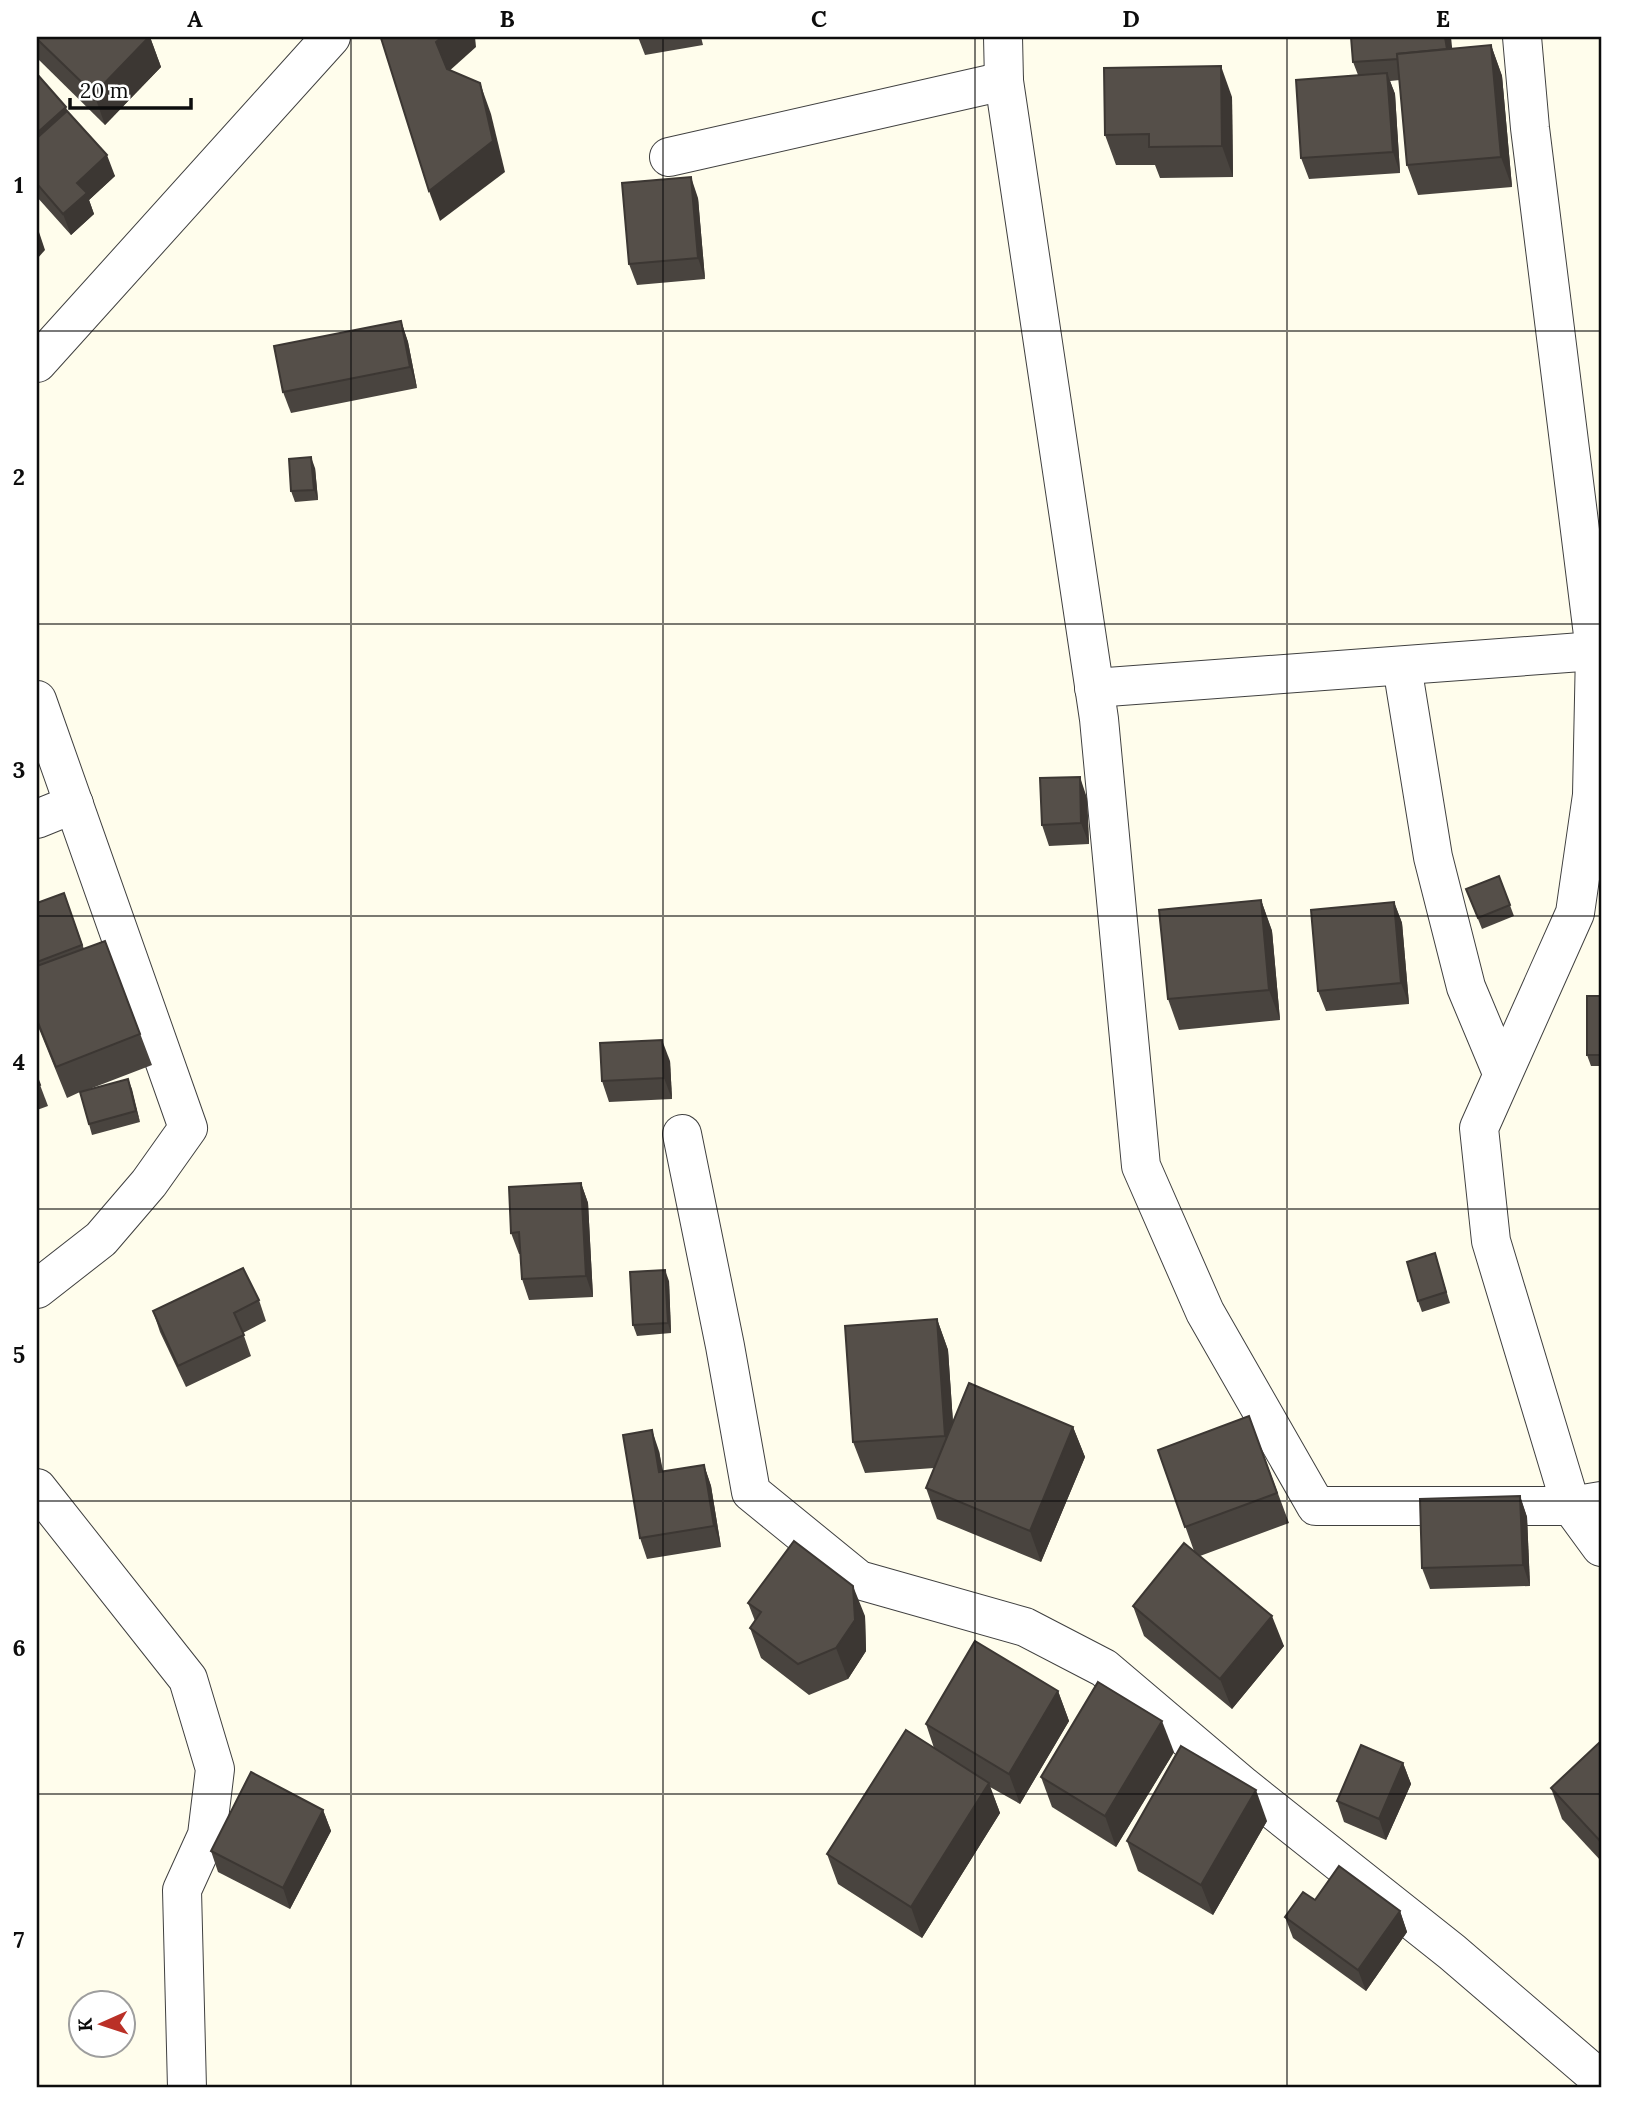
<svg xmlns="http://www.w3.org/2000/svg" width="1638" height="2125" font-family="Lora,serif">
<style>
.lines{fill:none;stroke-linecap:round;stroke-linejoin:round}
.minor-casing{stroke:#404040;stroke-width:40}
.minor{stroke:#fff;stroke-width:38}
.wall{fill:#49443f}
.shaded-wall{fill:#3c3733}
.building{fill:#554f49;stroke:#3c3733;stroke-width:2}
.grid{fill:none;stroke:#0d0d0d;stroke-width:2;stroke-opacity:0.55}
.neatline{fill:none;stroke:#0d0d0d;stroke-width:2.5}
.grid-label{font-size:23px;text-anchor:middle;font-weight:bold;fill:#0d0d0d}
</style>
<rect width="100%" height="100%" fill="#fffdec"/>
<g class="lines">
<g class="minor-casing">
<g id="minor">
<path d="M 1003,37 L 1004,81 L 1099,719 L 1141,1166 L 1205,1312 L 1316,1506 L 1571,1506 L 1601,1501"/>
<path d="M 1522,37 L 1530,128 L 1595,651 L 1592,795 L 1575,913 L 1479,1128 L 1491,1241 L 1571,1506 L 1601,1547"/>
<path d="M 669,157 L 1004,81"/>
<path d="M 37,363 L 331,37"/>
<path d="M 1402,666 L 1433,857 L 1466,987 L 1502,1073"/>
<path d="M 1094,688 L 1595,651"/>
<path d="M 37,700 L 188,1128 L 149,1183 L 101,1239 L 37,1289"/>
<path d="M 37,819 L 74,804"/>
<path d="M 682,1134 L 725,1346 L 751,1492 L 859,1580 L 1025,1627 L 1104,1668 L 1243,1786 L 1452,1952 L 1601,2080"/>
<path d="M 37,1488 L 188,1679 L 215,1769 L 207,1835 L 182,1890 L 187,2088"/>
</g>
</g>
<use href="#minor" class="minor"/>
</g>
<g class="wall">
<path d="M 37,37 L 150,37 L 161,67 L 105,125 L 37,58 Z"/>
<path d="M 638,37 L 701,37 L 703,45 L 645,55 Z"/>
<path d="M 1491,45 L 1502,76 L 1512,187 L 1418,195 L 1407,165 L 1400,80 L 1390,81 L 1395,94 L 1400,173 L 1309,179 L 1301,158 L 1358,75 L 1353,62 L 1452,49 Z"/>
<path d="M 37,74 L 67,111 L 115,176 L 89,200 L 94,214 L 71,235 L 37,197 Z"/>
<path d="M 1232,97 L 1233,177 L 1160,178 L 1155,165 L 1116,165 L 1105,135 Z"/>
<path d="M 698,198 L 705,279 L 637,285 L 629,264 Z"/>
<path d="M 401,321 L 408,342 L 417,388 L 291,413 L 283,392 Z"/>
<path d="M 315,468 L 318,500 L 295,502 L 291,491 Z"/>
<path d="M 1087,798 L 1089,844 L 1049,846 L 1042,825 Z"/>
<path d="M 1499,876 L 1514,916 L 1482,929 L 1466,889 Z"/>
<path d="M 64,893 L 84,949 L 105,941 L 152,1065 L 87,1090 L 128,1079 L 140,1122 L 92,1135 L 80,1092 L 67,1098 L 37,1024 L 37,903 Z"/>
<path d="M 1261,900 L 1272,931 L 1280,1020 L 1179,1030 L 1168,999 Z"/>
<path d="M 1394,902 L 1402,923 L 1409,1004 L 1326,1011 L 1318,991 Z"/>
<path d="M 1601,996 L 1601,1066 L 1591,1066 L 1587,1055 Z"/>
<path d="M 670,1061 L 672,1099 L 609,1102 L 602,1081 Z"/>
<path d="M 37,1077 L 48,1106 L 37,1110 Z"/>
<path d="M 581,1183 L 588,1203 L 593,1297 L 529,1300 L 522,1279 L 520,1254 L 519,1254 L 511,1233 Z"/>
<path d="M 1438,1264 L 1450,1303 L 1422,1312 L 1418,1301 Z"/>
<path d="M 669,1281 L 671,1333 L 637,1336 L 633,1325 Z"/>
<path d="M 259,1300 L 266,1321 L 243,1333 L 251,1356 L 186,1387 L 160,1332 L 153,1311 Z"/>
<path d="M 937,1319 L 948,1350 L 953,1423 L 1073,1427 L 1085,1457 L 1041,1562 L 937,1519 L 926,1488 L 934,1468 L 865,1473 L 853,1442 Z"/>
<path d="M 1249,1416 L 1289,1523 L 1200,1556 L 1284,1646 L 1232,1709 L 1144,1636 L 1133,1606 L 1194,1551 L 1158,1450 Z"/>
<path d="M 659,1451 L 663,1471 L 704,1465 L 711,1486 L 721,1547 L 647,1559 L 640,1538 Z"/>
<path d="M 1520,1496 L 1527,1517 L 1530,1586 L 1430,1589 L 1422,1568 Z"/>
<path d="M 748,1603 L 865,1616 L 866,1651 L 848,1679 L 809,1695 L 761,1658 L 750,1628 L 755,1621 Z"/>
<path d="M 1058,1691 L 1069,1721 L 1020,1804 L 990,1787 L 1000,1813 L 922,1938 L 838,1884 L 827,1854 L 934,1748 L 926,1724 Z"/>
<path d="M 1601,1741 L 1601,1861 L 1562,1819 L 1551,1788 Z"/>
<path d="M 1174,1752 L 1116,1847 L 1052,1807 L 1041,1777 Z"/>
<path d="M 1403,1763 L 1411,1784 L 1386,1840 L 1344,1822 L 1337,1801 Z"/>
<path d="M 323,1810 L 331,1831 L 290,1909 L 218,1872 L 211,1851 Z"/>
<path d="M 1267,1821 L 1213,1915 L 1138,1871 L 1127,1841 Z"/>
<path d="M 1315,1900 L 1400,1911 L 1407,1932 L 1366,1991 L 1293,1938 L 1285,1917 Z"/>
</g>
<g class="shaded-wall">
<path d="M 150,37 L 161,67 L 105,125 L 94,94 Z"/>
<path d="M 442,37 L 475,37 L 476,47 L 447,73 L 436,42 Z"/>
<path d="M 1445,37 L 1451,37 L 1455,76 L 1447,55 Z"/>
<path d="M 1491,45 L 1502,76 L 1512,187 L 1501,157 Z"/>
<path d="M 1221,66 L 1232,97 L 1233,177 L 1222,146 Z"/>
<path d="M 1387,73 L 1395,94 L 1400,173 L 1393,152 Z"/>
<path d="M 480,83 L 491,114 L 505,172 L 440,221 L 429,191 Z"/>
<path d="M 66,107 L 73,128 L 37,160 L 37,133 Z"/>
<path d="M 107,155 L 115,176 L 89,200 L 94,214 L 71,235 L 63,214 L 77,183 Z"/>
<path d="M 691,177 L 698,198 L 705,279 L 698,258 Z"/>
<path d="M 38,229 L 45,250 L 37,259 L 37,231 Z"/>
<path d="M 401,321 L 408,342 L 417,388 L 410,367 Z"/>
<path d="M 311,457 L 315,468 L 318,500 L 314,490 Z"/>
<path d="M 1080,777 L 1087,798 L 1089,844 L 1081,823 Z"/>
<path d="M 1261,900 L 1272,931 L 1280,1020 L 1269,990 Z"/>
<path d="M 1394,902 L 1402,923 L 1409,1004 L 1401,983 Z"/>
<path d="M 662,1040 L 670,1061 L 672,1099 L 664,1078 Z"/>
<path d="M 128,1079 L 132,1089 L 140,1122 L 136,1111 Z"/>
<path d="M 581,1183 L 588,1203 L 593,1297 L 586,1276 Z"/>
<path d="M 665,1270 L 669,1281 L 671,1333 L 668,1323 Z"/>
<path d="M 937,1319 L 948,1350 L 956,1466 L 945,1436 Z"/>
<path d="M 1073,1427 L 1085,1457 L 1041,1562 L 1030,1531 Z"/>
<path d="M 652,1430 L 659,1451 L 666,1493 L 659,1472 Z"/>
<path d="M 704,1465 L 711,1486 L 721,1547 L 714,1526 Z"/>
<path d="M 1520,1496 L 1527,1517 L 1530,1586 L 1523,1565 Z"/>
<path d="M 853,1586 L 865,1616 L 866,1651 L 848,1679 L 836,1648 Z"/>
<path d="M 1272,1616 L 1284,1646 L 1232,1709 L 1220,1679 Z"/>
<path d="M 1058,1691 L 1069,1721 L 1020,1804 L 1009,1774 Z"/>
<path d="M 1162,1721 L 1174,1752 L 1116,1847 L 1105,1816 Z"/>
<path d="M 1403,1763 L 1411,1784 L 1386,1840 L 1379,1819 Z"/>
<path d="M 989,1783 L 1000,1813 L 922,1938 L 911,1907 Z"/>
<path d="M 1256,1790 L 1267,1821 L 1213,1915 L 1201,1885 Z"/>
<path d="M 323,1810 L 331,1831 L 290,1909 L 283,1888 Z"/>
<path d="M 1400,1911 L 1407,1932 L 1366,1991 L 1358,1970 Z"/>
</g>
<g class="building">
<path d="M 37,37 L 149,37 L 94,94 L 37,39 Z"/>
<path d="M 382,37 L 442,37 L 436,42 L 447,69 L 480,83 L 493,141 L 429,191 L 381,38 Z"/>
<path d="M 1351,37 L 1445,37 L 1447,49 L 1397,54 L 1398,59 L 1353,62 Z"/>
<path d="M 1491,45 L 1501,157 L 1407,165 L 1397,54 Z"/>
<path d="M 1221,66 L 1222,146 L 1149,147 L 1149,134 L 1105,135 L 1104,68 Z"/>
<path d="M 1387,73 L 1393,152 L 1301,158 L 1296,80 Z"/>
<path d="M 37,74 L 66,107 L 37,133 Z"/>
<path d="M 67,111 L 107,155 L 77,183 L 87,193 L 63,214 L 37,184 L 37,138 Z"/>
<path d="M 691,177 L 698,258 L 629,264 L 622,183 Z"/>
<path d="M 401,321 L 410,367 L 283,392 L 274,346 Z"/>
<path d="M 311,457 L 314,490 L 291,491 L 289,459 Z"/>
<path d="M 1080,777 L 1081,823 L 1042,825 L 1040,778 Z"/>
<path d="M 1499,876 L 1510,905 L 1478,918 L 1466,889 Z"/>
<path d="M 64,893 L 82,945 L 37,962 L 37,903 Z"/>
<path d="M 1261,900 L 1269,990 L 1168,999 L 1159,910 Z"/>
<path d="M 1394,902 L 1401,983 L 1318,991 L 1311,910 Z"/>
<path d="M 105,941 L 140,1034 L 56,1067 L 37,1020 L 37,966 Z"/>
<rect x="1587" y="996" width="14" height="59"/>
<path d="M 662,1040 L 664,1078 L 602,1081 L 600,1043 Z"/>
<path d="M 37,1077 L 40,1085 L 37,1086 Z"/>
<path d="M 128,1079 L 136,1111 L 89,1124 L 80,1092 Z"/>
<path d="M 581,1183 L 586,1276 L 522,1279 L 519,1232 L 511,1233 L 509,1187 Z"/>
<path d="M 1435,1253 L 1446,1292 L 1418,1301 L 1407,1262 Z"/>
<path d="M 243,1268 L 259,1300 L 234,1313 L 244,1335 L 178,1366 L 153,1311 Z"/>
<path d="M 665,1270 L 668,1323 L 633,1325 L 630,1272 Z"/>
<path d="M 937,1319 L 945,1436 L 853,1442 L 845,1326 Z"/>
<path d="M 969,1383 L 1073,1427 L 1030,1531 L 926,1488 Z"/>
<path d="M 1249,1416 L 1277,1493 L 1185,1527 L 1158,1450 Z"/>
<path d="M 652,1430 L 659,1472 L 704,1465 L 714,1526 L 640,1538 L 623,1435 Z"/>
<path d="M 1520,1496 L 1523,1565 L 1422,1568 L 1420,1499 Z"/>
<path d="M 794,1541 L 853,1586 L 855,1620 L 836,1648 L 798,1664 L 750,1628 L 761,1612 L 748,1603 Z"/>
<path d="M 1184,1543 L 1272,1616 L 1220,1679 L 1133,1606 Z"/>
<path d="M 975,1641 L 1058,1691 L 1009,1774 L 926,1724 Z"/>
<path d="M 1098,1682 L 1162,1721 L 1105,1816 L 1041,1777 Z"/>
<path d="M 906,1730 L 989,1783 L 911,1907 L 827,1854 Z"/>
<path d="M 1601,1741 L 1601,1842 L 1551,1788 Z"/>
<path d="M 1361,1745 L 1403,1763 L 1379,1819 L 1337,1801 Z"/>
<path d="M 1181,1746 L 1256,1790 L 1201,1885 L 1127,1841 Z"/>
<path d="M 251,1772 L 323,1810 L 283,1888 L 211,1851 Z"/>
<path d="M 1339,1866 L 1400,1911 L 1358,1970 L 1285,1917 L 1303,1892 L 1315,1900 Z"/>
</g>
<path class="grid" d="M 351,37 L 351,2088M 663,37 L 663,2088M 975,37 L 975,2088M 1287,37 L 1287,2088M 37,331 L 1601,331M 37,624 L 1601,624M 37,916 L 1601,916M 37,1209 L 1601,1209M 37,1501 L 1601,1501M 37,1794 L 1601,1794"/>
<rect width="1638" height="2125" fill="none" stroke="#ffffff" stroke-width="77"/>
<g transform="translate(102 2024) rotate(267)"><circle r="33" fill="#ffffff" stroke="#9e9e9e" stroke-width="2"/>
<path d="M0-5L12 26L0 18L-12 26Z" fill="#ba3027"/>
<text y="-10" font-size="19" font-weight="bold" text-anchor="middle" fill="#0d0d0d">K</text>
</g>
<path d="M70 98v10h121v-10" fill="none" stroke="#0d0d0d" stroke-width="3.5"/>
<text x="80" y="98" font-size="21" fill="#0d0d0d" stroke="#ffffff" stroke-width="5" paint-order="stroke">20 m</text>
<rect x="38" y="38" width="1562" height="2048" class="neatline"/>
<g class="grid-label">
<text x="195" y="27">A</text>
<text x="507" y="27">B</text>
<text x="819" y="27">C</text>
<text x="1131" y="27">D</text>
<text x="1443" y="27">E</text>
<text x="19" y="193">1</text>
<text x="19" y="485">2</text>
<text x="19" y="778">3</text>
<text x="19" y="1070">4</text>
<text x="19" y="1363">5</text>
<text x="19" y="1656">6</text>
<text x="19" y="1948">7</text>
</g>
</svg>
